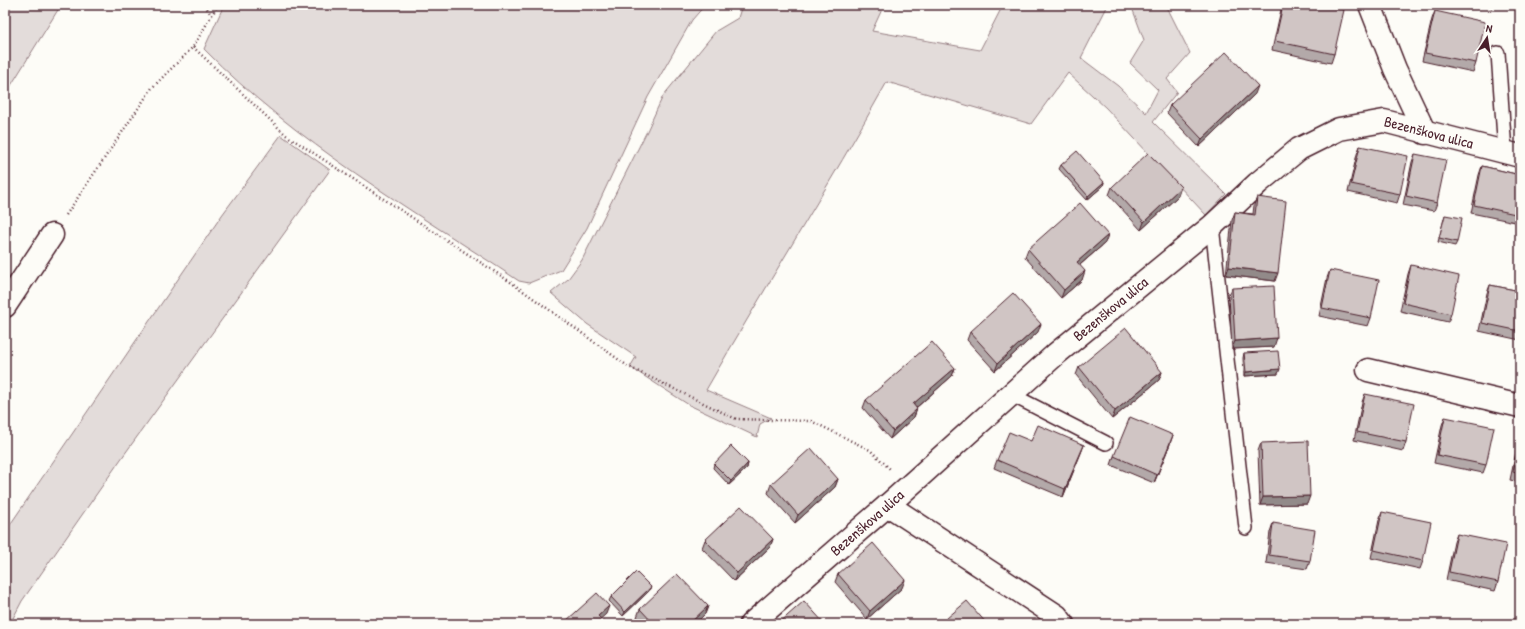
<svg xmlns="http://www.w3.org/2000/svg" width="1525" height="629" font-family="'Patrick Hand',sans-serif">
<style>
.green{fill:#e3dcda;stroke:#967e82}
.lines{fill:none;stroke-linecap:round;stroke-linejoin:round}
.service-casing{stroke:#4a1f2b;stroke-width:16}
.minor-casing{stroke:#4a1f2b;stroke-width:25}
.path{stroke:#4a1f2b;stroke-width:2.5;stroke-dasharray:1 3;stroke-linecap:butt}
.service{stroke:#fdfcf7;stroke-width:13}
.minor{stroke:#fdfcf7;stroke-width:22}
.wall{fill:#b3a9a9;stroke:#4a1f2b}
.shaded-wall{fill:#928a89;stroke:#4a1f2b}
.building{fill:#d0c5c4;stroke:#4a1f2b}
.labels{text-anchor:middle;stroke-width:3;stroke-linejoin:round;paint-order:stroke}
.street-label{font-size:15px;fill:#4a1f2b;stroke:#fdfcf7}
</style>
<rect width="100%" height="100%" fill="#fdfcf7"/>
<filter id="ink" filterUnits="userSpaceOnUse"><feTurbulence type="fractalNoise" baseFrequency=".025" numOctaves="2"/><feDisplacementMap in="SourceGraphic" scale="8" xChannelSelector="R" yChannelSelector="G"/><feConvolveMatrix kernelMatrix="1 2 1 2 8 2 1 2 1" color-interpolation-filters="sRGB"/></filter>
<g filter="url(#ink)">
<g class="green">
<path d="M 5,5 L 61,5 L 5,95 Z"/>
<path d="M 224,5 L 705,5 L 692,20 L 648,97 L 587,228 L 561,270 L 529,283 L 519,281 C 411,209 296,143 204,49 Z"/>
<path d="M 742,5 L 884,5 L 872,31 L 980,50 L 1003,5 L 1108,5 L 1081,58 L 1118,86 L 1146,113 L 1158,90 L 1130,63 L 1144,40 L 1131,5 L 1166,5 L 1190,53 L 1167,79 L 1177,92 L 1153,122 L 1226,194 L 1206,215 L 1106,108 L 1068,73 L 1031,124 L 887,82 C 829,186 765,287 706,390 L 771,418 L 760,424 L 757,437 L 689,405 L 630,367 L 636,357 L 587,324 L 551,293 L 568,279 L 582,260 L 647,131 L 663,96 L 716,31 L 738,18 Z"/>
<path d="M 281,135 L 330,170 L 121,459 L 22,601 L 10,624 L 5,624 L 5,532 L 222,215 Z"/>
</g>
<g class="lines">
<g class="service-casing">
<g id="service">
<path d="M 1498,53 L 1505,152"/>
<path d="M 1212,226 L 1246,528"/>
<path d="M 1010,394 L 1106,443"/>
</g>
</g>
<g class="minor-casing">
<g id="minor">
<path d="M 1370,5 L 1395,69 L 1425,133"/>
<path d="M 5,306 L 52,235"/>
<path d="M 1368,370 L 1520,406"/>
<path d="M 888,505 L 1057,616 L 1063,624"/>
<path id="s1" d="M 751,624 L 888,505 L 1056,354 L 1212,226 L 1258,183 L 1299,149 L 1339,129 L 1384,121 L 1520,156"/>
</g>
</g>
<g class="path">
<path d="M 205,5 L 211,15"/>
<path d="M 193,47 L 286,135 L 512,283 L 629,367 L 736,419 L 811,421 L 870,450 L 890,469"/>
<path d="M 66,215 L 152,88 L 193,47 L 218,5"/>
</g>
<use href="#service" class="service"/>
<use href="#minor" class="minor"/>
</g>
<g class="wall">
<path d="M 1282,5 L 1323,5 L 1334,54 L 1331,63 L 1272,50 Z"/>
<path d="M 1482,5 L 1493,5 L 1492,8 Z"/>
<path d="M 1435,11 L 1476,63 L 1473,72 L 1422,61 L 1432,19 Z"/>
<path d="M 1255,94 L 1199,147 L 1167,113 L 1170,105 Z"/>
<path d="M 1360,146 L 1400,194 L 1397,203 L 1348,192 L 1357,154 Z"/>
<path d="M 1415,154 L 1437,203 L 1434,211 L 1403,205 L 1412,162 Z"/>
<path d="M 1061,165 L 1104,182 L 1103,186 L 1087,200 L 1059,169 Z"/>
<path d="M 1482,166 L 1520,175 L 1520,223 L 1471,213 L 1479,175 Z"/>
<path d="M 1112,187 L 1178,196 L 1141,230 L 1109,195 Z"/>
<path d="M 1257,197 L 1275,281 L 1226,275 L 1232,220 L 1235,212 L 1253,214 L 1254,205 Z"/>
<path d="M 1445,215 L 1457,242 L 1455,246 L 1438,242 Z"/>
<path d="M 1105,243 L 1080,265 L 1082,280 L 1061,298 L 1025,257 L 1028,249 Z"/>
<path d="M 1411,265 L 1451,314 L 1448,322 L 1400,311 L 1408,274 Z"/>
<path d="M 1330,270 L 1371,318 L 1368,326 L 1319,316 L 1327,278 Z"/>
<path d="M 1490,285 L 1520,291 L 1520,340 L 1479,331 L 1487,293 Z"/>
<path d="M 1232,288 L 1274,347 L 1232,349 L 1229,296 Z"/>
<path d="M 970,332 L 1038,332 L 995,371 L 967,340 Z"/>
<path d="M 1244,353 L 1278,374 L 1244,376 L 1243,358 Z"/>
<path d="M 1079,367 L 1162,372 L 1159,380 L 1112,419 L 1076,375 Z"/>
<path d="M 955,368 L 952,376 L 916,408 L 917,409 L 914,417 L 890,439 L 863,408 L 866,400 Z"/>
<path d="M 1365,394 L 1406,442 L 1403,451 L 1354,440 L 1362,402 Z"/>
<path d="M 1445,417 L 1486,465 L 1483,473 L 1434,463 L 1442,425 Z"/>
<path d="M 1520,437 L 1520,482 L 1510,480 L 1518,442 Z"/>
<path d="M 1031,441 L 1084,445 L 1063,497 L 994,468 L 997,460 Z"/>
<path d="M 1261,443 L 1307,504 L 1260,505 L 1258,451 Z"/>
<path d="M 1170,444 L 1154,483 L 1111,465 L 1114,456 Z"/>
<path d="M 748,463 L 747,468 L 729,485 L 713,468 L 714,464 Z"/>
<path d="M 838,479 L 835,487 L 795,523 L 768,493 L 771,484 Z"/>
<path d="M 1382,512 L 1423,561 L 1420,569 L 1371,558 L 1379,520 Z"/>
<path d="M 1273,523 L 1310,561 L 1307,569 L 1266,563 L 1270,532 Z"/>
<path d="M 1457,534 L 1498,582 L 1495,591 L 1446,580 L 1454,542 Z"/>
<path d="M 773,539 L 770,547 L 734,581 L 702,548 L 705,540 Z"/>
<path d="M 838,574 L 902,588 L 867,619 L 835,582 Z"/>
<path d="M 649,591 L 623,616 L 609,601 L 611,597 Z"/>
<path d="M 708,606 L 705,614 L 695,624 L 643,624 L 637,617 L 640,609 Z"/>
</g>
<g class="shaded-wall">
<path d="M 1258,86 L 1255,94 L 1199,147 L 1202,139 Z"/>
<path d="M 1104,182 L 1103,186 L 1087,200 L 1088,196 Z"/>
<path d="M 1181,187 L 1178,196 L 1141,230 L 1144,222 Z"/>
<path d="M 1108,235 L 1105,243 L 1074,270 L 1077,262 Z"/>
<path d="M 1229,267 L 1278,273 L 1275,281 L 1226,275 Z"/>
<path d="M 1085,271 L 1082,280 L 1061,298 L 1064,290 Z"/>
<path d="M 1041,324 L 1038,332 L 995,371 L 998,363 Z"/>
<path d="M 1277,338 L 1274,347 L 1232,349 L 1235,341 Z"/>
<path d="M 955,368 L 952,376 L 910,413 L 913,404 Z"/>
<path d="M 1280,369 L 1278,374 L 1244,376 L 1246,372 Z"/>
<path d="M 1162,372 L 1159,380 L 1112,419 L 1115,411 Z"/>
<path d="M 917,409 L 914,417 L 890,439 L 893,431 Z"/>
<path d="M 1173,435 L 1170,444 L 1154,483 L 1157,475 Z"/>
<path d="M 1084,445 L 1081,453 L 1063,497 L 1065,489 Z"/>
<path d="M 748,463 L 747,468 L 729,485 L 731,481 Z"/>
<path d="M 838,479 L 835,487 L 795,523 L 798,515 Z"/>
<path d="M 1310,496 L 1307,504 L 1260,505 L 1263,497 Z"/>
<path d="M 773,539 L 770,547 L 734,581 L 737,573 Z"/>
<path d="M 905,580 L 902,588 L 867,619 L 870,611 Z"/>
<path d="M 651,587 L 649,591 L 623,616 L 625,612 Z"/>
<path d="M 609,606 L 606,614 L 595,624 L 598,616 Z"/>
<path d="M 708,606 L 705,614 L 695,624 L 689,624 Z"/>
</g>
<g class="building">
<path d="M 1283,5 L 1323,5 L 1344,10 L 1334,54 L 1275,41 Z"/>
<path d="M 1435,11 L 1485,22 L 1476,63 L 1425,53 Z"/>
<path d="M 1226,52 L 1258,86 L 1202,139 L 1170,105 Z"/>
<path d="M 1360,146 L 1408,156 L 1400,194 L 1351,184 Z"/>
<path d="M 1077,151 L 1104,182 L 1088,196 L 1061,165 Z"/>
<path d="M 1148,153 L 1181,187 L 1144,222 L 1112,187 Z"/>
<path d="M 1415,154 L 1446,160 L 1437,203 L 1406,196 Z"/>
<path d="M 1482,166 L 1520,175 L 1520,215 L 1474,205 Z"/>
<path d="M 1257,197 L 1286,201 L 1278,273 L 1229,267 L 1235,212 L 1255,215 Z"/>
<path d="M 1080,203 L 1108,235 L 1077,262 L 1085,271 L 1064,290 L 1028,249 Z"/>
<path d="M 1445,215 L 1462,218 L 1457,242 L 1439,238 Z"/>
<path d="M 1411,265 L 1459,276 L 1451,314 L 1403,303 Z"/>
<path d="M 1330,270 L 1379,280 L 1371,318 L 1322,308 Z"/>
<path d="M 1490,285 L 1520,291 L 1520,331 L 1482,323 Z"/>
<path d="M 1274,286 L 1277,338 L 1235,341 L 1232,288 Z"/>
<path d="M 1013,293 L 1041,324 L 998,363 L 970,332 Z"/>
<path d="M 1126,328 L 1162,372 L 1115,411 L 1079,367 Z"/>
<path d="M 932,342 L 955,368 L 913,404 L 917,409 L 893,431 L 866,400 Z"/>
<path d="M 1278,351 L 1280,369 L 1246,372 L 1244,353 Z"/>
<path d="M 1365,394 L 1414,404 L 1406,442 L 1357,432 Z"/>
<path d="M 1130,417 L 1173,435 L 1157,475 L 1114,456 Z"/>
<path d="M 1445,417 L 1494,427 L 1486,465 L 1437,455 Z"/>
<path d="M 1038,425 L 1084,445 L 1065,489 L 997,460 L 1009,432 L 1031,441 Z"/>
<path d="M 1520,440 L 1520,474 L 1513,472 Z"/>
<path d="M 1308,441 L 1310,496 L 1263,497 L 1261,443 Z"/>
<path d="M 731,446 L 748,463 L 731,481 L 714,464 Z"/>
<path d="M 811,448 L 838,479 L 798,515 L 771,484 Z"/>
<path d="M 741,506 L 773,539 L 737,573 L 705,540 Z"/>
<path d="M 1382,512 L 1431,522 L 1423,561 L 1374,550 Z"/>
<path d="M 1273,523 L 1315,530 L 1310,561 L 1269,555 Z"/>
<path d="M 1457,534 L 1506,544 L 1498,582 L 1449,572 Z"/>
<path d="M 873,543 L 905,580 L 870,611 L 838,574 Z"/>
<path d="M 636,572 L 651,587 L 625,612 L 611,597 Z"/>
<path d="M 677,574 L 708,606 L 689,624 L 654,624 L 640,609 Z"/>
<path d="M 597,593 L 609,606 L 598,616 L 606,624 L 568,624 L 566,621 Z"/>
<path d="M 804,601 L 825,624 L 778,624 Z"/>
<path d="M 967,601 L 987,624 L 940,624 Z"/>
</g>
</g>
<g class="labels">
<g class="street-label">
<text dy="5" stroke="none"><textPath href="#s1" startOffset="862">Bezenškova ulica</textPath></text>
<text dy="5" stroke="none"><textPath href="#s1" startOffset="478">Bezenškova ulica</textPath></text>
<text dy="5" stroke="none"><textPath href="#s1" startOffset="154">Bezenškova ulica</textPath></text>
</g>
</g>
<rect width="1525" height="629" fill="none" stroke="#fdfcf7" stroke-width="20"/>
<rect x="10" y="10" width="1505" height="609" fill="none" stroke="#4a1f2b" stroke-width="1.5" filter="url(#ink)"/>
<g transform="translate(1487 38) rotate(12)" stroke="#fdfcf7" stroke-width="3" paint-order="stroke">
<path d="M0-3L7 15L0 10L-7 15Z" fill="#4a1f2b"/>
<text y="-6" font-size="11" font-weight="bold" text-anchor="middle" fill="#4a1f2b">N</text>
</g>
</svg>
